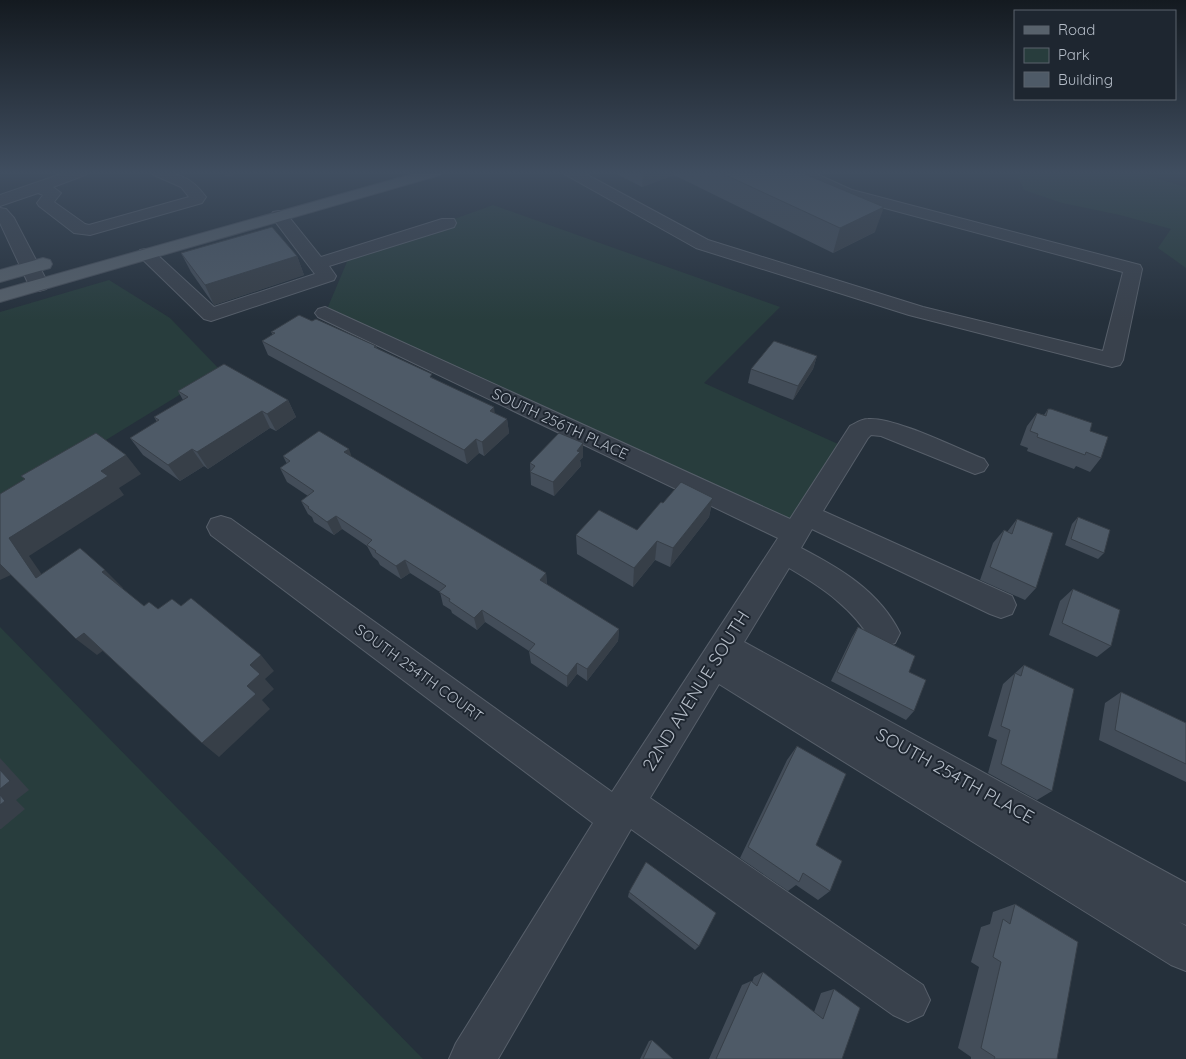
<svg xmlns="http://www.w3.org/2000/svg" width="1186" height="1059" font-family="Quicksand,sans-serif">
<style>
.green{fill:#283d3d}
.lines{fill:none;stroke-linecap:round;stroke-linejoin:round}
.minor-casing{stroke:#575f6a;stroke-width:2}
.major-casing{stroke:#454d58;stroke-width:2}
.minor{fill:#39414c;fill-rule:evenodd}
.major{fill:#57616b;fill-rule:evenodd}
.wall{fill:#434d59}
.shaded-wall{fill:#373f48}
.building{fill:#4e5a67;stroke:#373f48}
.labels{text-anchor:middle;stroke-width:4;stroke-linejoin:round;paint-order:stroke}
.street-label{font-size:15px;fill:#b4bcc7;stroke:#1e2630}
.near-street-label{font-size:18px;fill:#b4bcc7;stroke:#1e2630}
</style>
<rect width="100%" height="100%" fill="#25303b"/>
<g class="green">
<path d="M 1023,172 L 1135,172 L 1186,187 L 1186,268 L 1158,248 L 1171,229 L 1120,215 L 1062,203 L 1024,190 L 1018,177 Z"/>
<path d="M 493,205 L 780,307 L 704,383 L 849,449 L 796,534 L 325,314 L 349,257 Z"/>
<path d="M 109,280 L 170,318 L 220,370 L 0,505 L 0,312 Z"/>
<path d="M 0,627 L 423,1059 L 0,1059 Z"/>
</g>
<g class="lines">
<g class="minor-casing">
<g id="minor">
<path d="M 67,172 L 88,172 L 85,175 L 53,187 L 61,193 L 54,202 L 85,224 L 89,225 L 189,197 L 181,187 L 154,175 L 152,172 C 176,172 191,176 206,197 L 202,203 L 90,235 L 74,233 L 39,206 L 37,203 L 43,195 L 38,193 L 0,206 L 0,195 Z"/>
<path d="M 563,172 L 582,172 L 708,240 L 923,307 L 1103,351 L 1123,272 L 840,196 L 796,175 L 793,172 L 812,172 L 852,190 L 1140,265 L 1142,269 L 1123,360 L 1120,365 L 1112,367 L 909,315 L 696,248 L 566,175 Z"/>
<path d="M 0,208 L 6,209 L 14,218 L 49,285 L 46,289 L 39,291 L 32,289 L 29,285 L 0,223 Z"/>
<path d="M 279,211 L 285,212 L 321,257 L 442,219 L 454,219 L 456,223 L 454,227 L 329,266 L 336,276 L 334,280 L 211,321 L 204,319 L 137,254 L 140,250 L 146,249 L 152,250 L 214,307 L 315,274 L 271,216 L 273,212 Z"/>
<path d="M 325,307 L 790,519 L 850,426 C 856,423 861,419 868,419 C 895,417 956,448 984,459 L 988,465 L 984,471 L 975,474 L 881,436 L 871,435 L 868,438 L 823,511 L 1012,596 L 1016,605 L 1012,614 L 1001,618 L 990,614 L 812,529 L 801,548 C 841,569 879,591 900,633 L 895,643 L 884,647 L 873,643 C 853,608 823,588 789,568 L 744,642 L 1186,883 L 1186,925 L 1179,922 L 1186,926 L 1186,971 L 1171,965 L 719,684 L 650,798 L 923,985 L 930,1000 L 923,1015 L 908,1022 L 893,1015 L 631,829 L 498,1059 L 449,1059 L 456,1043 L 593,823 L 211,535 L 207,527 L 211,519 L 221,516 L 231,519 L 612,792 L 778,538 L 318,317 L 315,313 L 318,309 Z"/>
</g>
</g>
<g class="major-casing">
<g id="major">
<path d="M 420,172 L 443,172 L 440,175 L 0,302 L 0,290 Z"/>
<path d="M 43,258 L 50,260 L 52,264 L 50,268 L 0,282 L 0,270 Z"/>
</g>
</g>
<use href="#minor" class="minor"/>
<use href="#major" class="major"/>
</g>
<g class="wall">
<path d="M 613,172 L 807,172 L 806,174 L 875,232 L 833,253 L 674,175 L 642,187 Z"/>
<path d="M 181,253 L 297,256 L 304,275 L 214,305 L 191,272 Z"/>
<path d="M 312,321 L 376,346 L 377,348 L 433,378 L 494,413 L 507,419 L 509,433 L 484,456 L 479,453 L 467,464 L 268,355 L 262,341 L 273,335 L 271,332 Z"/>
<path d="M 817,356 L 813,369 L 793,400 L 748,383 L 751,369 Z"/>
<path d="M 178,391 L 288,400 L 296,417 L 276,431 L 270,428 L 208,469 L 204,466 L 180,481 L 143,455 L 130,438 L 157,422 L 154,417 L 183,400 Z"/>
<path d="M 1048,409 L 1090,431 L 1101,458 L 1090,472 L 1076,466 L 1074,469 L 1027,451 L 1028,448 L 1020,445 L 1027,426 L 1037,413 L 1044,415 Z"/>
<path d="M 583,443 L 583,457 L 580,460 L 581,466 L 554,496 L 531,485 L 530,463 Z"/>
<path d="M 283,456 L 352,457 L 546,573 L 547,585 L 619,629 L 618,641 L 587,681 L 577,674 L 567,687 L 531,663 L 529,651 L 485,622 L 477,630 L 452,613 L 451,610 L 443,605 L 440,592 L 410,573 L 401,579 L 380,565 L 378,561 L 373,557 L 367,546 L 342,529 L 334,535 L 314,522 L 312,517 L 308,514 L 301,501 L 308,496 L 287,482 L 280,468 L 287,464 Z"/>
<path d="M 713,498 L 709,517 L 670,567 L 655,560 L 633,587 L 577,554 L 576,535 L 637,530 L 663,503 Z"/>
<path d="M 1078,517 L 1104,553 L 1098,559 L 1065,545 L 1072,524 Z"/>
<path d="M 1017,519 L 1036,588 L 1025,600 L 980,580 L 993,543 L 1004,530 L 1007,532 Z"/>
<path d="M 1073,589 L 1111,646 L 1097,657 L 1049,635 L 1060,601 Z"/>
<path d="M 858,627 L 909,672 L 914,711 L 906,720 L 831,681 L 852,637 Z"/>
<path d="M 1024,665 L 1052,791 L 1037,800 L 988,773 L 997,740 L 988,736 L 1003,684 Z"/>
<path d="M 1121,692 L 1186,723 L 1186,782 L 1099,740 L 1105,703 Z"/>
<path d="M 797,746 L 816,845 L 830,891 L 818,900 L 796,885 L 788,891 L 740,858 L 787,760 Z"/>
<path d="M 629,892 L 699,946 L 695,950 L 628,897 Z"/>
<path d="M 1015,904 L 1057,1059 L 971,1059 L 971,1057 L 958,1048 L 979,967 L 971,962 L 981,927 L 990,924 L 993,912 Z"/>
<path d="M 763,972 L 814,1012 L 821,993 L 834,989 L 842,1059 L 709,1059 L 742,985 L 751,981 L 752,982 L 754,977 Z"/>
<path d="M 652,1040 L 673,1059 L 640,1059 L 649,1041 Z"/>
</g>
<g class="shaded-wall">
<path d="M 224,172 L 247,172 L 226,177 Z"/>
<path d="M 643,172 L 674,172 L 674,175 L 642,187 Z"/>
<path d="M 884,207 L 875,232 L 833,253 L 840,228 Z"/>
<path d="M 297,256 L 304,275 L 214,305 L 205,285 Z"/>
<path d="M 817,356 L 813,369 L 793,400 L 798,386 Z"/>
<path d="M 288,400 L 296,417 L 276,431 L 267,414 Z"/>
<path d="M 494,407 L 496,421 L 490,411 Z"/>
<path d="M 262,411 L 270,428 L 208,469 L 197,452 Z"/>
<path d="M 507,419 L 509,433 L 484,456 L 482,442 Z"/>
<path d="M 476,439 L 479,453 L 467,464 L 464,450 Z"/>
<path d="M 583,443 L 583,457 L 580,460 L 581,466 L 554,496 L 553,482 L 577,451 Z"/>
<path d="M 192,449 L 204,466 L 180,481 L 168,465 Z"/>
<path d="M 349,449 L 354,463 L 344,452 Z"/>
<path d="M 126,455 L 141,474 L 119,488 L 124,495 L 29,556 L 56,595 L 36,578 L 9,538 L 101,471 Z"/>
<path d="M 713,498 L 709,517 L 670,567 L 673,548 Z"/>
<path d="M 336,516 L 342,529 L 334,535 L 327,522 Z"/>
<path d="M 657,541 L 655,560 L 633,587 L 634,568 Z"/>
<path d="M 405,560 L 410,573 L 401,579 L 396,566 Z"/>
<path d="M 0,563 L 13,574 L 0,580 Z"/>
<path d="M 105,570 L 123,588 L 120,590 L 102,572 Z"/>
<path d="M 546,573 L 547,585 L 540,580 Z"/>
<path d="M 482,610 L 485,622 L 477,630 L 474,618 Z"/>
<path d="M 619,629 L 618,641 L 587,681 L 587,669 Z"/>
<path d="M 84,633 L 104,650 L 97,655 L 76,639 Z"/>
<path d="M 261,655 L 274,671 L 265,679 L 274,689 L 262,700 L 270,709 L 219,757 L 202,743 L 247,686 L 250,665 Z"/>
<path d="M 577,663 L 577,674 L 567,687 L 567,676 Z"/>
<path d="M 0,758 L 29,790 L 16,800 L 25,809 L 1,829 L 0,829 Z"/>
</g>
<g class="building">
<path d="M 719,172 L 800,172 L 884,207 L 840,228 Z"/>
<path d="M 272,227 L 297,256 L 205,285 L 181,253 Z"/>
<path d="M 299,315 L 312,321 L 316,319 L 376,346 L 374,347 L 432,374 L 430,377 L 494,407 L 490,411 L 507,419 L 482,442 L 476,439 L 464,450 L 262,341 L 275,333 L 271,332 Z"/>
<path d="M 774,341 L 817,356 L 798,386 L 751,369 Z"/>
<path d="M 224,364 L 288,400 L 267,414 L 262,411 L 197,452 L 192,449 L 168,465 L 130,438 L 159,420 L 154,417 L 188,397 L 178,391 Z"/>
<path d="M 1048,409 L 1051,409 L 1092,423 L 1090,431 L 1108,437 L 1101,458 L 1086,452 L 1085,455 L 1037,437 L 1038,434 L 1030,431 L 1037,413 L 1046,416 Z"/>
<path d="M 319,431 L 349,449 L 344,452 L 546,573 L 540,580 L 619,629 L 587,669 L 577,663 L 567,676 L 529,651 L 535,644 L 482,610 L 474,618 L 449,601 L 450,599 L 439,592 L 446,586 L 405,560 L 396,566 L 375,552 L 376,551 L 367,545 L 372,540 L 336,516 L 327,522 L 308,508 L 309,507 L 301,501 L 314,491 L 280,468 L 290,461 L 283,456 Z"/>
<path d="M 96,433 L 126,455 L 101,471 L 108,476 L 9,538 L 36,578 L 80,548 L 105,570 L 102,572 L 144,606 L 149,602 L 158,609 L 172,599 L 181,606 L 191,598 L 261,655 L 250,665 L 260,674 L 247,686 L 256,694 L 202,743 L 84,633 L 76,639 L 0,564 L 0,494 L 25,479 L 21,476 Z"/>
<path d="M 559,433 L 583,443 L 577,451 L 580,452 L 553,482 L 530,472 L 535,466 L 530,463 Z"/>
<path d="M 681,482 L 713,498 L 673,548 L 657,541 L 634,568 L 576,535 L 599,510 L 637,530 L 661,502 L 663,503 Z"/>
<path d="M 1078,517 L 1110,530 L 1104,553 L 1071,539 Z"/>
<path d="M 1017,519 L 1053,533 L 1036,588 L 990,567 L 1004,530 L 1012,534 Z"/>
<path d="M 1073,589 L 1120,610 L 1111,646 L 1062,623 Z"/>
<path d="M 858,627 L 915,656 L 909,672 L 926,680 L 914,711 L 837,672 Z"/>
<path d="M 1024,665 L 1074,689 L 1052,791 L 1001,764 L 1010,730 L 1001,726 L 1015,673 L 1021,676 Z"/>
<path d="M 1121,692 L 1186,723 L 1186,764 L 1115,730 Z"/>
<path d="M 797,746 L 846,774 L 816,845 L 842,861 L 830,891 L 803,873 L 799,882 L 748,847 Z"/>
<path d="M 0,770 L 10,781 L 0,789 Z"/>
<path d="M 0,795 L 5,801 L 0,805 Z"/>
<path d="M 646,862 L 716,913 L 699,946 L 629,892 Z"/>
<path d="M 1015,904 L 1078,942 L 1057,1059 L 994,1059 L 995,1057 L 981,1048 L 1001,962 L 993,957 L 1003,919 L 1010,924 Z"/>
<path d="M 763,972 L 823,1019 L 834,989 L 860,1008 L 842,1059 L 716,1059 L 751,981 L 757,986 Z"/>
<path d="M 652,1040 L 673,1059 L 643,1059 Z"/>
</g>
<linearGradient id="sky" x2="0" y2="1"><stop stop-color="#141a20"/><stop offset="0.54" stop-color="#404e60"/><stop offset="1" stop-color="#404e60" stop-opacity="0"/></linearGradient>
<rect width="1186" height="320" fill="url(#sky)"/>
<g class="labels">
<g class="street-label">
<text transform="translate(560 424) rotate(25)" y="5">SOUTH 256TH PLACE</text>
<text transform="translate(419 673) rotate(36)" y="5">SOUTH 254TH COURT</text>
</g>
<g class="near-street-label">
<text transform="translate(696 691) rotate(-58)" y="6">22ND AVENUE SOUTH</text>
<text transform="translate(955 776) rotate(29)" y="6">SOUTH 254TH PLACE</text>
</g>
</g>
<rect x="1014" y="10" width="162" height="90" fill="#1e2630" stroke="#5a626c"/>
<rect x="1024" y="26" width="25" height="8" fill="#57616b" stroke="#5a626c"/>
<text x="1058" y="35" font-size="15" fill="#b4bcc7">Road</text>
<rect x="1024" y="48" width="25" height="15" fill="#283d3d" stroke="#5a626c"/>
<text x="1058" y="60" font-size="15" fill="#b4bcc7">Park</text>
<rect x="1024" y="72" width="25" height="15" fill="#4e5a67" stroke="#5a626c"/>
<text x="1058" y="85" font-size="15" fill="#b4bcc7">Building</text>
</svg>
